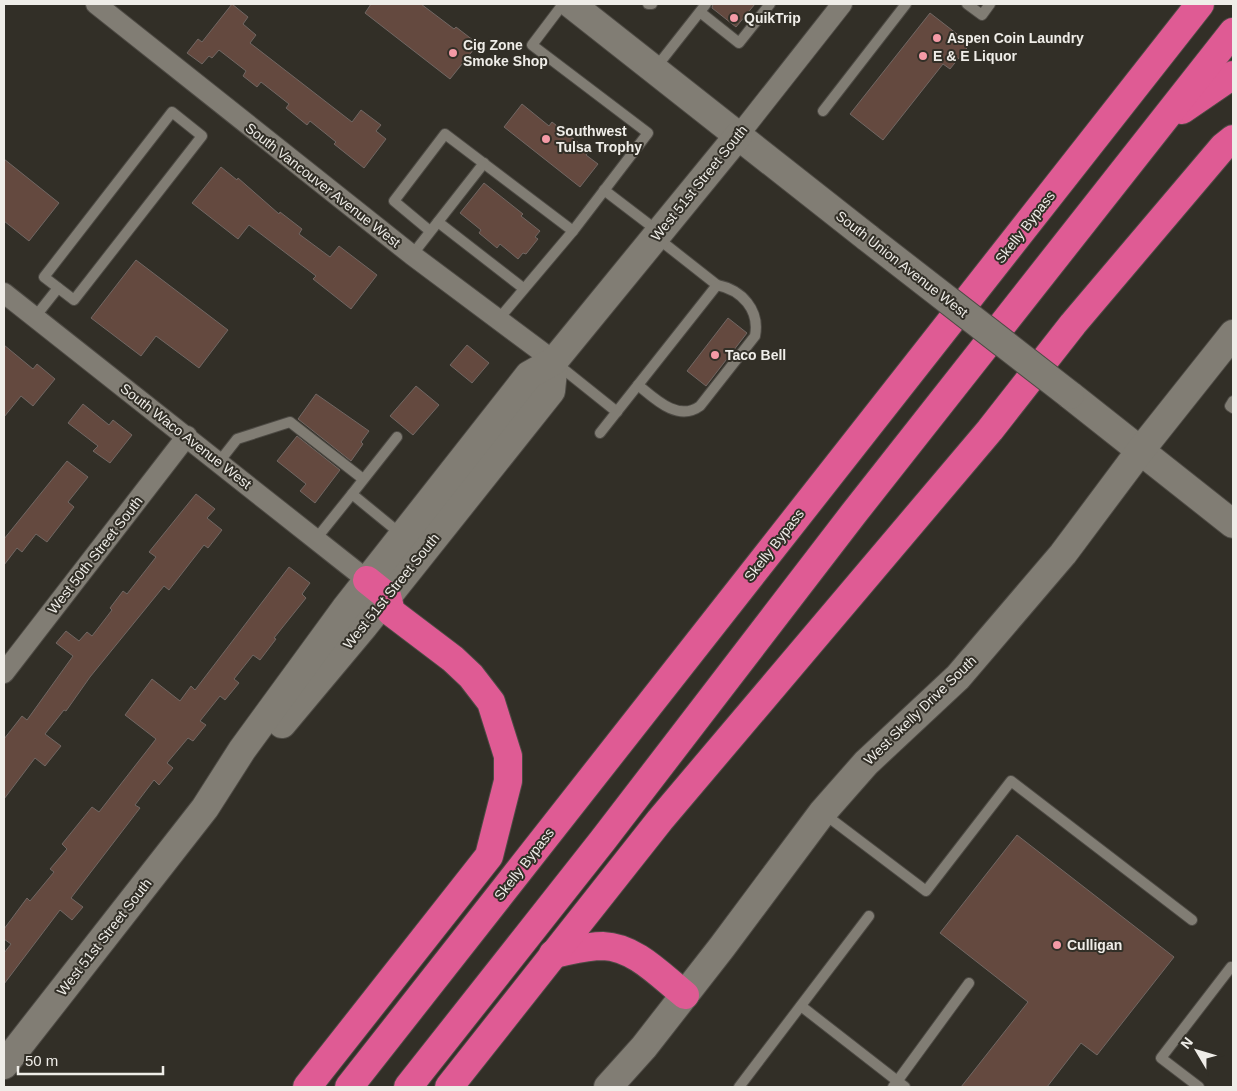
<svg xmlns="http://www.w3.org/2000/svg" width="1237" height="1091" font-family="Helvetica,sans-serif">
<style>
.building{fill:#64493f;stroke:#716763}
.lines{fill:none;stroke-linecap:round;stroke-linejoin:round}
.lane-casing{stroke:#4d4a44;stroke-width:12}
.street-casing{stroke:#4d4a44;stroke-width:22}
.secondary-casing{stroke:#4d4a44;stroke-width:30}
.highway-casing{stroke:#4d4a44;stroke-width:30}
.lane{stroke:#817d74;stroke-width:10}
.street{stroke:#817d74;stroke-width:20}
.secondary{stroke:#817d74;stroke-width:28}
.highway{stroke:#df5b94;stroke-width:28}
.secondary-bridge-casing{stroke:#4d4a44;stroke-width:30;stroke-linecap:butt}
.secondary-bridge{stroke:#817d74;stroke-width:28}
.poi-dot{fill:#f49aa6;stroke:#322f27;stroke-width:2}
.labels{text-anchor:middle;stroke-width:4;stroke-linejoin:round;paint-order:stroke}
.poi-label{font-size:14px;font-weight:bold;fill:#efede8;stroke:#322f27;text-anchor:start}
.street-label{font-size:14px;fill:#efede8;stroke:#322f27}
</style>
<rect width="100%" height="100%" fill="#322f27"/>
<g class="building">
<path d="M 232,4 L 248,17 L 243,24 L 256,35 L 250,43 L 352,122 L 361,110 L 381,125 L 376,131 L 386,139 L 364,168 L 334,144 L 336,142 L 310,121 L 307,125 L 286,108 L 289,104 L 261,82 L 257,87 L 243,76 L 246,71 L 219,50 L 212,58 L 209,56 L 202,64 L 187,53 L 198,39 L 202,42 Z"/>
<path d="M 371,4 L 421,4 L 454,29 L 456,27 L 478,44 L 450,79 L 365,13 Z"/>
<path d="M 713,4 L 755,4 L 736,27 L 712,8 Z"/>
<path d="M 930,13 L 970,44 L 950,69 L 943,64 L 883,140 L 850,114 Z"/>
<path d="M 522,104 L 549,126 L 552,122 L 589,151 L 586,155 L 598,164 L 580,187 L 504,127 Z"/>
<path d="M 4,159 L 59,203 L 29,241 L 4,221 Z"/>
<path d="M 221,167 L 237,180 L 238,178 L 279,214 L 280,212 L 302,229 L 299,234 L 330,257 L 339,246 L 377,275 L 351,309 L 313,279 L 316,276 L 249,225 L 238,239 L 192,203 Z"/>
<path d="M 484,183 L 523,214 L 521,216 L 540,231 L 535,237 L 538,239 L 526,254 L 523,253 L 518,259 L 500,244 L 497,248 L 479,233 L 481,230 L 460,213 Z"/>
<path d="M 136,260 L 228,330 L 199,368 L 156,336 L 141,356 L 91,318 Z"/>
<path d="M 728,318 L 747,333 L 706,386 L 687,371 Z"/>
<path d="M 4,345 L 33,369 L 37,364 L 55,379 L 33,406 L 21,396 L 4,417 Z"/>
<path d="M 467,345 L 489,363 L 472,383 L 450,365 Z"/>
<path d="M 416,386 L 439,405 L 413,435 L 390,416 Z"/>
<path d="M 316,394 L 369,431 L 361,442 L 363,444 L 351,461 L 298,419 Z"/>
<path d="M 83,404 L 109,425 L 113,420 L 132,435 L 110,463 L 93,451 L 98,446 L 68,423 Z"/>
<path d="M 297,436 L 340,470 L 315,503 L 300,491 L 306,484 L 277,461 Z"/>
<path d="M 67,461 L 88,477 L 68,502 L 74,507 L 47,542 L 36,534 L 22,552 L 17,548 L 4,565 L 4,539 Z"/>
<path d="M 196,494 L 215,509 L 207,518 L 222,530 L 208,548 L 204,545 L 169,590 L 164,586 L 90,677 L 66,711 L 64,710 L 45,734 L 61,746 L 45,766 L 35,758 L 4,799 L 4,739 L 22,716 L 27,720 L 73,656 L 56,643 L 66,631 L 79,641 L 87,632 L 92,636 L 112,610 L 110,608 L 123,591 L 127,594 L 156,557 L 149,552 Z"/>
<path d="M 289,567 L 310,583 L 302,594 L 306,598 L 274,638 L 276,639 L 260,660 L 253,655 L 234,679 L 239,683 L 225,700 L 220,696 L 200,721 L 206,725 L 193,741 L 188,738 L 167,763 L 173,768 L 159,785 L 154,780 L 135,805 L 140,808 L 71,898 L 83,907 L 72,920 L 60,910 L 4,984 L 4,953 L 11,944 L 4,939 L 4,929 L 27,898 L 30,901 L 54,872 L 50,869 L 67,849 L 62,844 L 92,807 L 99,812 L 156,739 L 125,715 L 152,679 L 180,701 L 191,686 L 195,690 Z"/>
<path d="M 1017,835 L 1174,957 L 1097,1055 L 1081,1043 L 1047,1087 L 961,1087 L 1028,1002 L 940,933 Z"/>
</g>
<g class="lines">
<g class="lane-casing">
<g id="lane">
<path d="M 563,4 L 532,45 L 648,133 L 573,231"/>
<path d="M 648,4 L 652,4"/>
<path d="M 967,4 L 982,15 L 990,4"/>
<path d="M 700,12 L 739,43 L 770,4"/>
<path d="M 654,70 L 706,4"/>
<path d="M 823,111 L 906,4"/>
<path d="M 172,112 L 202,136 L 74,300 L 44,277 Z"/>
<path d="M 604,190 L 659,232"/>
<path d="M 438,222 L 523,288"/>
<path d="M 430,231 L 394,201 L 445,134 L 573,231 L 497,321"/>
<path d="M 412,255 L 484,163"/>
<path d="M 35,317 L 58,288"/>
<path d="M 557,364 L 617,412"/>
<path d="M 638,385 C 655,399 678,422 700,406 L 755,336 C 760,310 742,290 717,285 L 656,237"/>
<path d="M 1233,401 L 1230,406 L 1233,408"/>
<path d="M 600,433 L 717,285"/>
<path d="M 219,462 L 237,439 L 290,422 L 363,479"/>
<path d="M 352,494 L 397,437"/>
<path d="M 316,539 L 352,494 L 402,535"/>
<path d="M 823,813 L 926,891 L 1011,781 L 1192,920"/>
<path d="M 801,1006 L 905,1087"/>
<path d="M 739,1087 L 869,916"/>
<path d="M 893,1087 L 969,983"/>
<path d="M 1199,1087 L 1161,1058 L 1231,967 L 1233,969"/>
</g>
</g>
<g class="street-casing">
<g id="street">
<path d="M 96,4 L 412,255 L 554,361"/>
<path d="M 738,136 L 842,4"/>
<path d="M 4,293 L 367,580"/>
<path d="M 4,673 L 187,436"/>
</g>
</g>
<g class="secondary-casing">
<g id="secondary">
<path d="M 571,4 L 868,238"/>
<path d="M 1070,395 L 1233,524"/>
<path d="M 282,724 L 364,626 L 551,391 L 554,361"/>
<path d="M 4,1065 L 205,808 L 242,750 L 345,609 L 529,375 L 554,361 L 738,136"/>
<path d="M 608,1087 L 644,1047 L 722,947 L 822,813 L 866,763 L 958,677 L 1063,554 L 1140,451 L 1233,334"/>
</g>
</g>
<g class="highway-casing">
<g id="highway">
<path d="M 1182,110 L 1233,75"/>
<path d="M 553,954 C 569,951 586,946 603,946 C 635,947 661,976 685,995"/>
<path d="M 307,1087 L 489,856 L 508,781 L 508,756 L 491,702 L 471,676 L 453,659 L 391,612 L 387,596 L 367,580"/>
<path d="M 349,1087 L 1200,4"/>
<path d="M 408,1087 L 603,840 L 854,513 L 1233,32"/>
<path d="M 449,1087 L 660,820 L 990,430 L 1073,324 L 1223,147 L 1233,139"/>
</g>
</g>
<use href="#lane" class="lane"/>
<use href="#street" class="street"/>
<use href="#secondary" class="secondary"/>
<use href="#highway" class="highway"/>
<g class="secondary-bridge-casing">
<path id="secondary-bridge" d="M 868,238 L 1070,395"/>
</g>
<use href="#secondary-bridge" class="secondary-bridge"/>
</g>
<g class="poi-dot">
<circle cx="734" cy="18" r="5"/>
<circle cx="937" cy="38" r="5"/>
<circle cx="453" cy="53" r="5"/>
<circle cx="923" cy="56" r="5"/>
<circle cx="546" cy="139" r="5"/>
<circle cx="715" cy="355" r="5"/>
<circle cx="1057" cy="945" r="5"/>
</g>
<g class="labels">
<g class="poi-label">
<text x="744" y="23">QuikTrip</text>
<text x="947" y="43">Aspen Coin Laundry</text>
<text x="463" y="50">Cig Zone<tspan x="463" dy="16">Smoke Shop</tspan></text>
<text x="933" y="61">E &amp; E Liquor</text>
<text x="556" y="136">Southwest<tspan x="556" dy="16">Tulsa Trophy</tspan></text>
<text x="725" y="360">Taco Bell</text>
<text x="1067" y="950">Culligan</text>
</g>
<g class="street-label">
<text transform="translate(699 183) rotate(-51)" y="5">West 51st Street South</text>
<text transform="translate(323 185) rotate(38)" y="5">South Vancouver Avenue West</text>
<text transform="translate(1025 227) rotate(-52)" y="5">Skelly Bypass</text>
<text transform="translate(902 264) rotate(38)" y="5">South Union Avenue West</text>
<text transform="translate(186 436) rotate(38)" y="5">South Waco Avenue West</text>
<text transform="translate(774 545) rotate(-52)" y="5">Skelly Bypass</text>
<text transform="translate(95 555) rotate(-52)" y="5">West 50th Street South</text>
<text transform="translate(391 591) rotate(-51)" y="5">West 51st Street South</text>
<text transform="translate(920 710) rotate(-44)" y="5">West Skelly Drive South</text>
<text transform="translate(524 864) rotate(-52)" y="5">Skelly Bypass</text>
<text transform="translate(104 937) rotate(-52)" y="5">West 51st Street South</text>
</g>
</g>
<rect width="1237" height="1091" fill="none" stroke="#efede8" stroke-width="10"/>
<g transform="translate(1197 1051) rotate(308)" stroke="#322f27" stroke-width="4" paint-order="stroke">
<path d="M0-4L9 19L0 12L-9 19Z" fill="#efede8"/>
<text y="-8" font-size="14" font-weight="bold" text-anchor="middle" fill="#efede8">N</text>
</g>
<path d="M18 1066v8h145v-8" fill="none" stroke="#efede8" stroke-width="2.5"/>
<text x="25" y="1066" font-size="15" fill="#efede8" stroke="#322f27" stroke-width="4" paint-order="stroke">50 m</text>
</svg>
